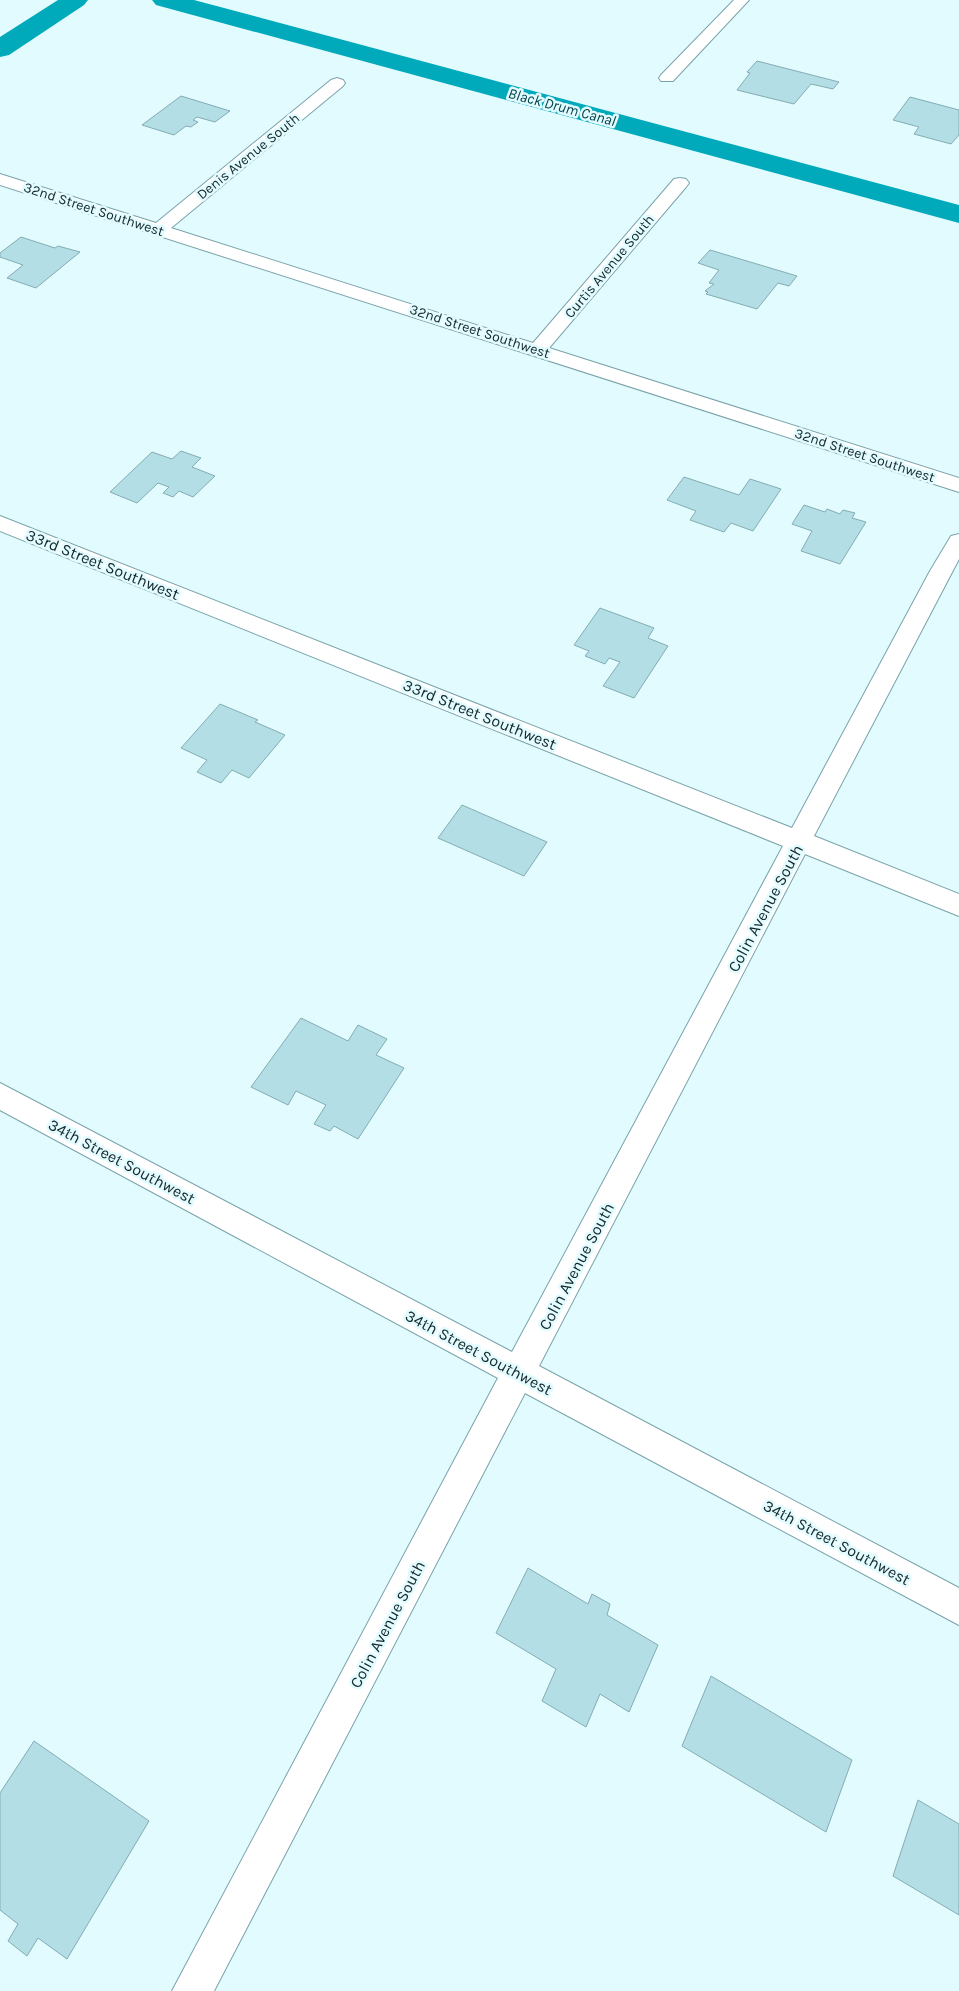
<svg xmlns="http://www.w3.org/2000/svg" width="959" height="1991" font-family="Karla,sans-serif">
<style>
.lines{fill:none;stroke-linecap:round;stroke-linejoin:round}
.canal{fill:#00aaba;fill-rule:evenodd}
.building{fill:#b4dee5;stroke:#83adb3}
.minor-casing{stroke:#7aa3a9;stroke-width:2}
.minor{fill:#fff;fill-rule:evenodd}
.labels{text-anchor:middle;stroke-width:5;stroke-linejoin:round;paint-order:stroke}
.far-street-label{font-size:14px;fill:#152629;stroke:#e1fbff}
.far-water-label{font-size:15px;font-style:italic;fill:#05444b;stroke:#e1fbff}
.street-label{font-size:16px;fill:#152629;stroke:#e1fbff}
</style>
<rect width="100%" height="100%" fill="#e1fbff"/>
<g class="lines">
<g class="canal">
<path d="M 58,0 L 88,0 L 84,5 L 9,55 L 0,57 L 0,37 Z"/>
<path d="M 152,0 L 194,0 L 959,205 L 959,223 L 156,5 Z"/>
</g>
</g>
<g class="building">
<path d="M 757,61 L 839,82 L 833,89 L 811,84 L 794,104 L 737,90 L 750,73 L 747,72 Z"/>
<path d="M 181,96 L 230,111 L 215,122 L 197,117 L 193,120 L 198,122 L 191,127 L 186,126 L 174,135 L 142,125 Z"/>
<path d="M 910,97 L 959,110 L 959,135 L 951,144 L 914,134 L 919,127 L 893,120 Z"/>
<path d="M 21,237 L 55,248 L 58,246 L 80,252 L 36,288 L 7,278 L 23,265 L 0,257 L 0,253 Z"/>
<path d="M 710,250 L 797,276 L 789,286 L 778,283 L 757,309 L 706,294 L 708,292 L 705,291 L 714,284 L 709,283 L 719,270 L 698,263 Z"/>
<path d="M 181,451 L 201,458 L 192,467 L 215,476 L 193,497 L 179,491 L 173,497 L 163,493 L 169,487 L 158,483 L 137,503 L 110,492 L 152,452 L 172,459 Z"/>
<path d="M 684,477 L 739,495 L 750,479 L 781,489 L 753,531 L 731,523 L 724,532 L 690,520 L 696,511 L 667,500 Z"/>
<path d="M 804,505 L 825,512 L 827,509 L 840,514 L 843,510 L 855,513 L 852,518 L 866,522 L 840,564 L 801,551 L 812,531 L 792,524 Z"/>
<path d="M 600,608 L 654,628 L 648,638 L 668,646 L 634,698 L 603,686 L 620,662 L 609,658 L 605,664 L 585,656 L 589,651 L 574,645 Z"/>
<path d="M 220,704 L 258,720 L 255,722 L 285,735 L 249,778 L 232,770 L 221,783 L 197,772 L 207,760 L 181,748 Z"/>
<path d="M 462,805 L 547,842 L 524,876 L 438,838 Z"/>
<path d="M 301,1018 L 348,1041 L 358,1025 L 387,1039 L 376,1055 L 404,1068 L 358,1139 L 334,1126 L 330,1131 L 314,1124 L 326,1105 L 296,1091 L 288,1105 L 251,1087 Z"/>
<path d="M 528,1568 L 588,1604 L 592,1594 L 610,1604 L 607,1615 L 658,1645 L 629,1712 L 600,1694 L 586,1727 L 542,1701 L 556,1669 L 496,1633 Z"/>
<path d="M 711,1676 L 852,1760 L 826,1832 L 682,1746 Z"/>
<path d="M 34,1741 L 149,1821 L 67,1959 L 38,1938 L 27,1956 L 8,1941 L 18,1924 L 0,1910 L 0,1793 Z"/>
<path d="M 918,1800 L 959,1824 L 959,1915 L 893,1876 Z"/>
</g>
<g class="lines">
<g class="minor-casing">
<g id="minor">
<path d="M 734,0 L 749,0 L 673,81 L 661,81 L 659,78 L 661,75 Z"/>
<path d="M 337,78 L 343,80 L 345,83 L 343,86 L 171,228 L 533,343 L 674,179 L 680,178 L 686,179 L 689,183 L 686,187 L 549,348 L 959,478 L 959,492 L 0,185 L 0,174 L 156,223 L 331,80 Z"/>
<path d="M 0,516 L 792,828 L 930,571 L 951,536 L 959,534 L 959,559 L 814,836 L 959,894 L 959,916 L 805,854 L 539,1366 L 959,1588 L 959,1625 L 525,1393 L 214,1991 L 172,1991 L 498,1378 L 0,1110 L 0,1083 L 512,1352 L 783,846 L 0,531 Z"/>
</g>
</g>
<use href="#minor" class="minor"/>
</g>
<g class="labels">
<g class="far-street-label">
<text transform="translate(248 156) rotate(-39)" y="5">Denis Avenue South</text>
<text transform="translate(94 209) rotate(18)" y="5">32nd Street Southwest</text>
<text transform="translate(609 266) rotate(-50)" y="5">Curtis Avenue South</text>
<text transform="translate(480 331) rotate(18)" y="5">32nd Street Southwest</text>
<text transform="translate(865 455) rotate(18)" y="5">32nd Street Southwest</text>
</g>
<g class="far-water-label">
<text transform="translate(562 107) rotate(15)" y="5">Black Drum Canal</text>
</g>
<g class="street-label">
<text transform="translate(103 564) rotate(22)" y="6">33rd Street Southwest</text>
<text transform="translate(480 714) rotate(22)" y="6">33rd Street Southwest</text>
<text transform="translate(765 908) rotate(-62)" y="6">Colin Avenue South</text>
<text transform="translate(122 1161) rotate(28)" y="6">34th Street Southwest</text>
<text transform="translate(576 1266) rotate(-62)" y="6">Colin Avenue South</text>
<text transform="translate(479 1352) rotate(28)" y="6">34th Street Southwest</text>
<text transform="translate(837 1542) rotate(28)" y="6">34th Street Southwest</text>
<text transform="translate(387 1624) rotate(-62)" y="6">Colin Avenue South</text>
</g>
</g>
</svg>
